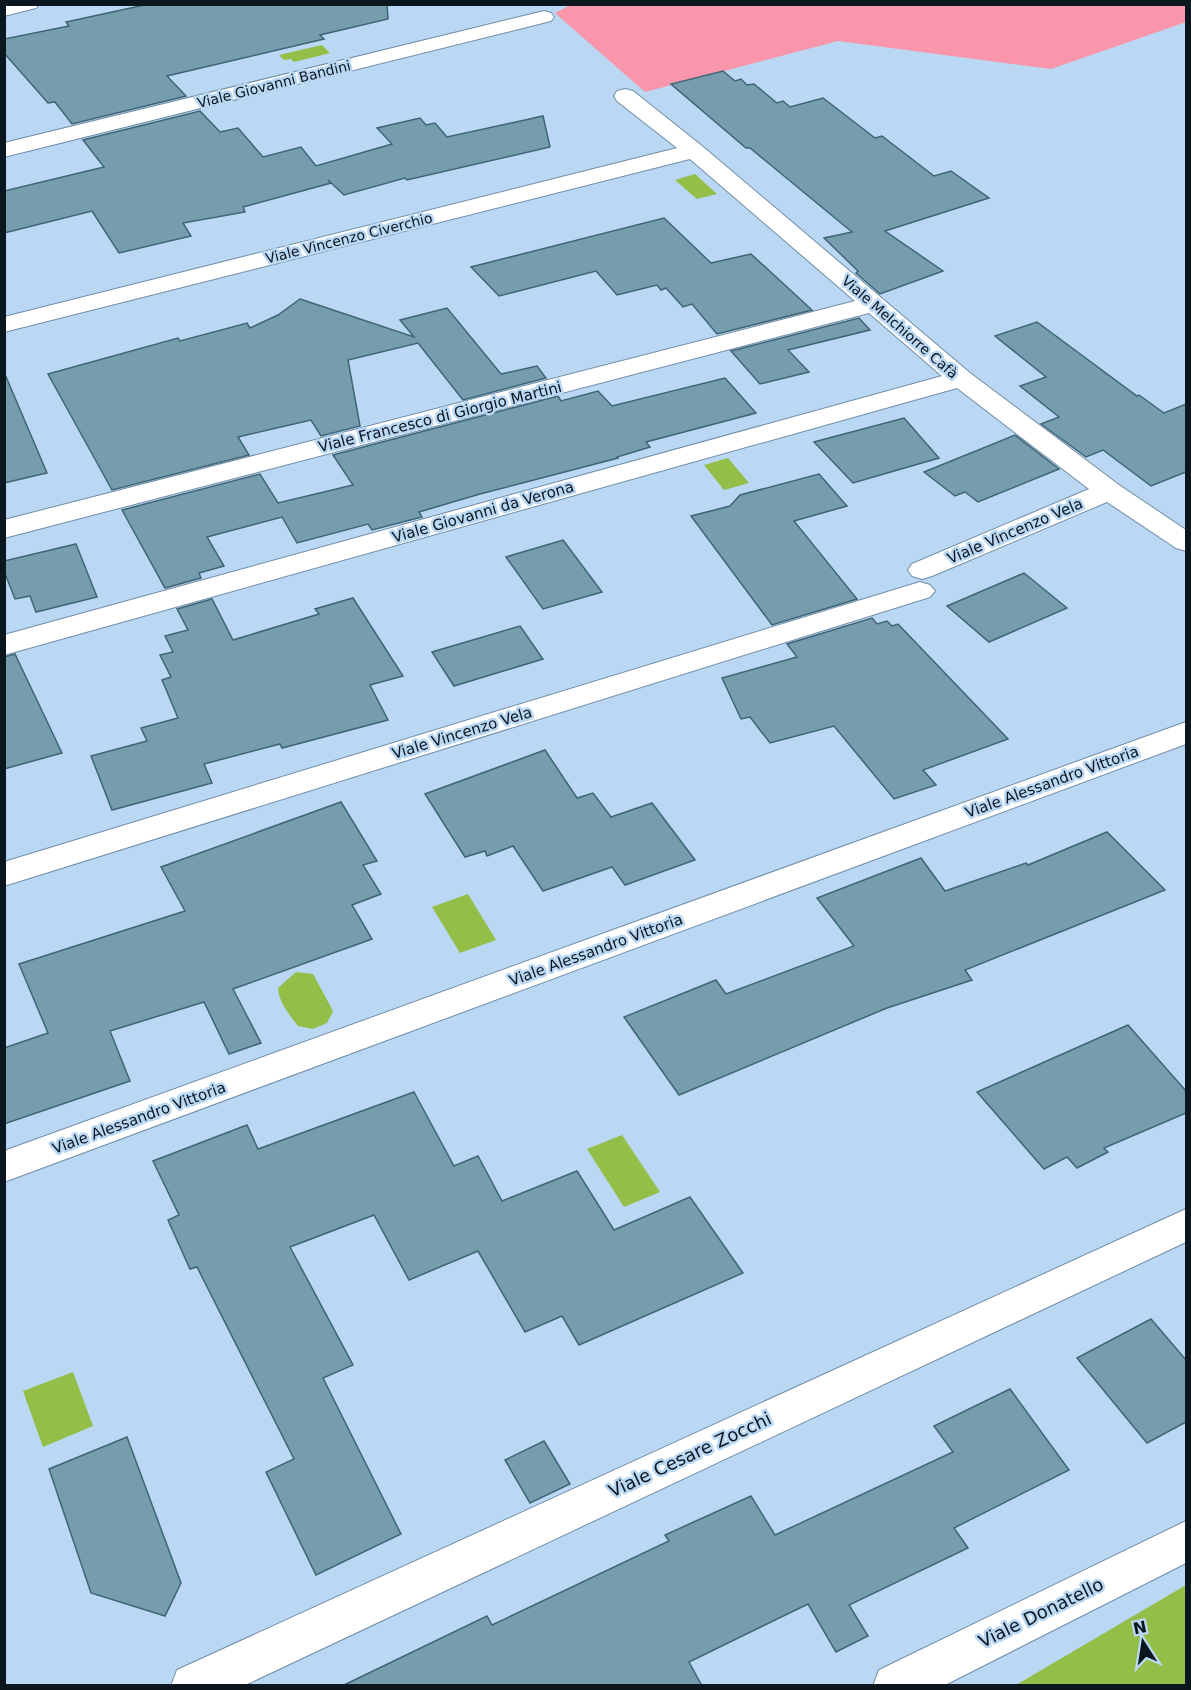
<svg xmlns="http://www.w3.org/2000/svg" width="1191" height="1690" font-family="'DejaVu Sans',sans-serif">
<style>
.green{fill:#f996ab}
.water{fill:#93be47}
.building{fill:#759dae;stroke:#3f6575;stroke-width:1.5}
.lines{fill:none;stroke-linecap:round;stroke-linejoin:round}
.minor-casing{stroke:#718da7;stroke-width:2}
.minor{fill:#fff;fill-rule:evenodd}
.labels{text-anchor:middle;stroke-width:5;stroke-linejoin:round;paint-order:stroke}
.far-street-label{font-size:14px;fill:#0b161f;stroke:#bad8f3}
.street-label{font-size:15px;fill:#0b161f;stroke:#bad8f3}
.near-street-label{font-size:18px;fill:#0b161f;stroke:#bad8f3}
</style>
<rect width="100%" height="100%" fill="#bad8f3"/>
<path class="green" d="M 572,4 L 1186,4 L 1186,22 L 1051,69 L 838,41 L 645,92 L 555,13 Z"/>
<g class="water">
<path d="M 322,45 L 330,53 L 294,62 L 291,59 L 284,60 L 279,55 Z"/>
<path d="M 695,174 L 717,194 L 697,199 L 675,180 Z"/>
<path d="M 728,458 L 749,483 L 724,490 L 704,465 Z"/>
<path d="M 468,894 L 496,940 L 460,953 L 432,907 Z"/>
<path d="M 296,972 L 313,974 L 333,1011 L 327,1023 L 313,1029 L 298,1026 C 289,1014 279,1003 278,988 Z"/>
<path d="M 622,1135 L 660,1192 L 624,1207 L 587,1149 Z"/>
<path d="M 73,1372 L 93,1426 L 43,1447 L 23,1391 Z"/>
<path d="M 1186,1585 L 1186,1685 L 1016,1685 Z"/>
</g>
<g class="building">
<path d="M 149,4 L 387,4 L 388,19 L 320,35 L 324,39 L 167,76 L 186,96 L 72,124 L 55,102 L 48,103 L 4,53 L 4,39 L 69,26 L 66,22 Z"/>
<path d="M 723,71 L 735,81 L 741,79 L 747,85 L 754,84 L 777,103 L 783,101 L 790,107 L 823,98 L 875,138 L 882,136 L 934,176 L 951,171 L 989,198 L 885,231 L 943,271 L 880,294 L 856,273 L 858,271 L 824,238 L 852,232 L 750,148 L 746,148 L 671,84 Z"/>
<path d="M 200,111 L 220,132 L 238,128 L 263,157 L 301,147 L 316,166 L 392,144 L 377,128 L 420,118 L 426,125 L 435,123 L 447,137 L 543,116 L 550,147 L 407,180 L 405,178 L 344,195 L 328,180 L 331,183 L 243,207 L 245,212 L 183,223 L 191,236 L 119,253 L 92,211 L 4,233 L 4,191 L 104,167 L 83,140 Z"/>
<path d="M 664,218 L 711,263 L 751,254 L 812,310 L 717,334 L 692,304 L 683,307 L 666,288 L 661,290 L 657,285 L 617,295 L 596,271 L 499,296 L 471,267 Z"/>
<path d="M 300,299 L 414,337 L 400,320 L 447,308 L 501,374 L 537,366 L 546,378 L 463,400 L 418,343 L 348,360 L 360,426 L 321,436 L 311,420 L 238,437 L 249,455 L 112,490 L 48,374 L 178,338 L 180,341 L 247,323 L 250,328 L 278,315 Z"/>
<path d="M 859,318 L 870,330 L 788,350 L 809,372 L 760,384 L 731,351 Z"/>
<path d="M 1037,322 L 1137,396 L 1139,395 L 1164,413 L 1186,404 L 1186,472 L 1151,486 L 1103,450 L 1086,457 L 1041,424 L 1059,417 L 1020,386 L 1046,377 L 995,336 Z"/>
<path d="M 4,372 L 47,473 L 4,483 Z"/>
<path d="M 725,378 L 756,413 L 646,442 L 650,447 L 617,457 L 618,458 L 480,494 L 419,512 L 422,517 L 372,530 L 368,524 L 297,543 L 282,517 L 207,537 L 224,566 L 199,573 L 201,578 L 165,588 L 122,510 L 260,474 L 278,503 L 353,485 L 333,455 L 558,396 L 561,401 L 598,391 L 612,406 Z"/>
<path d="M 904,418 L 939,458 L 853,483 L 814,442 Z"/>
<path d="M 1015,435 L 1059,469 L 978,502 L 965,492 L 955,496 L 924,472 Z"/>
<path d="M 819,474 L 847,506 L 794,521 L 857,599 L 772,625 L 691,516 L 730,506 L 740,495 Z"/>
<path d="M 563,540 L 602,592 L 543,609 L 506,557 Z"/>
<path d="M 76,544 L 97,597 L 36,612 L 30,596 L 15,599 L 4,571 L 4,561 Z"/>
<path d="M 1024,573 L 1067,608 L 989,642 L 947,606 Z"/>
<path d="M 353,598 L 403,676 L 370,685 L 388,720 L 282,748 L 280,744 L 204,764 L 212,783 L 112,810 L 91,756 L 147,741 L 141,728 L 178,718 L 162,680 L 171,677 L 160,655 L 173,652 L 165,636 L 188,630 L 177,609 L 212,599 L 233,640 L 319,614 L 315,609 Z"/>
<path d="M 872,618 L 877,624 L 887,621 L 892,626 L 898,624 L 1008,739 L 923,770 L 936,785 L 894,799 L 834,726 L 770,743 L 750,717 L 741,719 L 722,678 L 797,657 L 787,644 Z"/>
<path d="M 520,626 L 543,659 L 454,686 L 432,652 Z"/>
<path d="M 15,654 L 62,753 L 4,769 L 4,657 Z"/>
<path d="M 545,750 L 577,798 L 593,793 L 611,817 L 652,803 L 695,860 L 625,885 L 612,867 L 543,891 L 513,846 L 487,856 L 485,851 L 465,857 L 425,794 Z"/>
<path d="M 341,802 L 377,861 L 363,865 L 381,894 L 352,905 L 372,939 L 233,989 L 261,1043 L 229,1054 L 204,1002 L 110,1031 L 130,1081 L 4,1124 L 4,1048 L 48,1033 L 19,964 L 185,911 L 161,867 Z"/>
<path d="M 1107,832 L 1165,890 L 965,970 L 972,980 L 887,1008 L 679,1095 L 624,1017 L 716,980 L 726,994 L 854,946 L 817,898 L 921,858 L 945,891 L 1026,863 L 1028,865 Z"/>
<path d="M 1128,1025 L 1186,1091 L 1186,1113 L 1104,1148 L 1108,1152 L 1077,1168 L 1067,1157 L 1044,1169 L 977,1092 Z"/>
<path d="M 414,1092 L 454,1166 L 478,1156 L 502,1201 L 577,1171 L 614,1230 L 690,1197 L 743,1273 L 579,1345 L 562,1316 L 525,1332 L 478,1251 L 409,1280 L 374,1215 L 290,1247 L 353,1365 L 323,1378 L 401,1534 L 316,1575 L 266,1472 L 294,1459 L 197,1267 L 190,1269 L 168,1220 L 179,1215 L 153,1161 L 247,1125 L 258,1149 Z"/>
<path d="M 1151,1319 L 1186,1360 L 1186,1422 L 1147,1443 L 1077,1358 Z"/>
<path d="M 1010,1389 L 1069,1470 L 954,1528 L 968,1548 L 849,1605 L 868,1636 L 836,1652 L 808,1604 L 689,1662 L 702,1686 L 342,1686 L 487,1616 L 492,1625 L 669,1541 L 665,1535 L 751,1496 L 775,1535 L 953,1452 L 934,1426 Z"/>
<path d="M 127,1437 L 181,1583 L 165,1616 L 91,1593 L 49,1469 Z"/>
<path d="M 544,1441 L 570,1484 L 530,1503 L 505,1460 Z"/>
</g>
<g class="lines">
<g class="minor-casing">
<g id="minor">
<path d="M 4,4 L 39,4 L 36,8 L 4,16 Z"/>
<path d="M 544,11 L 551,13 L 554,17 L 551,21 L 4,157 L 4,143 Z"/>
<path d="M 625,89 L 633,91 L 702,146 L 970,373 L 1119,485 L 1186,530 L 1186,551 L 1176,548 L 1107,502 L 932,576 L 922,579 L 912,576 L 908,570 L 912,564 L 1089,489 L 957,388 L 4,655 L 4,635 L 942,376 L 869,313 L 4,538 L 4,520 L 855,301 L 690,159 L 4,332 L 4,317 L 677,148 L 617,101 L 614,96 L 617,91 Z"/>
<path d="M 920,582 L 930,585 L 935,591 L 930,597 L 4,886 L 4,862 Z"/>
<path d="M 1186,722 L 1186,744 L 4,1182 L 4,1151 Z"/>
<path d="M 1186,1209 L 1186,1242 L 243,1686 L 171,1686 L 177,1670 Z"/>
<path d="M 1186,1521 L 1186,1563 L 943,1686 L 873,1686 L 879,1670 Z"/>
</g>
</g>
<use href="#minor" class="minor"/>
</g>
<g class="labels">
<g class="far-street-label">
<text transform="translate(274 84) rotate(-14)" y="5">Viale Giovanni Bandini</text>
<text transform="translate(349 238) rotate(-14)" y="5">Viale Vincenzo Civerchio</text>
<text transform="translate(900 327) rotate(41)" y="5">Viale Melchiorre Cafà</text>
</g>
<g class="street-label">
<text transform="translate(440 417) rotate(-14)" y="5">Viale Francesco di Giorgio Martini</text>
<text transform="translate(483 512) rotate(-16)" y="5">Viale Giovanni da Verona</text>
<text transform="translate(1015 531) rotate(-23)" y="5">Viale Vincenzo Vela</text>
<text transform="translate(462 733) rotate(-17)" y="5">Viale Vincenzo Vela</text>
<text transform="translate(1052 782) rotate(-20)" y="5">Viale Alessandro Vittoria</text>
<text transform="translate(596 950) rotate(-20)" y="5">Viale Alessandro Vittoria</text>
<text transform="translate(139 1118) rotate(-20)" y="5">Viale Alessandro Vittoria</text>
</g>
<g class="near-street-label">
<text transform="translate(690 1455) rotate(-25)" y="6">Viale Cesare Zocchi</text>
<text transform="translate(1041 1613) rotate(-26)" y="6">Viale Donatello</text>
</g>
</g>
<rect width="1191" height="1690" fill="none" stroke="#0b161f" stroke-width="12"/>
<g transform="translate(1143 1642) rotate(348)" stroke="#bad8f3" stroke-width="4.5" paint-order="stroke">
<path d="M0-4.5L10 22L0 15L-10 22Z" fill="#0b161f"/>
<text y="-9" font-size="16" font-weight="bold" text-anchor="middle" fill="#0b161f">N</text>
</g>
</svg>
